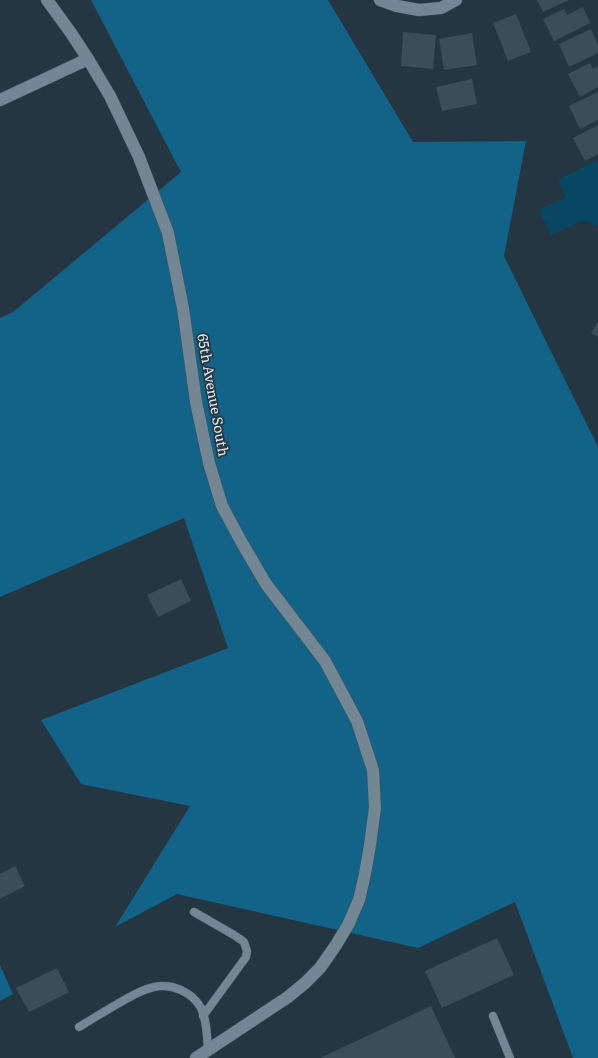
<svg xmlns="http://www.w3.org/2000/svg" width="598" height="1058" font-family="Literata,serif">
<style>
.green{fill:#084764}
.forest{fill:#136287}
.building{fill:#3a4e59}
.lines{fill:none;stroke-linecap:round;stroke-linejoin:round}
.lane-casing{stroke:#42535c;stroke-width:9}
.street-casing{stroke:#42535c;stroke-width:13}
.secondary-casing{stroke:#42535c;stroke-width:13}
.lane{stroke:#728693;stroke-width:8}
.street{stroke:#728693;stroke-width:12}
.secondary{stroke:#728693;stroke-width:12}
.labels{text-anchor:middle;stroke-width:3.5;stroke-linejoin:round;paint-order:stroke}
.street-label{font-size:14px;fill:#e0ebf2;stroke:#243641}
</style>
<rect width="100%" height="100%" fill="#243641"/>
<path class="green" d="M 598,160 L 598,226 L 595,225 L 584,220 L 551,235 L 539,210 L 566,197 L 558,180 Z"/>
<g class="forest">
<path d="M 91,0 L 328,0 L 413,142 L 526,141 L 504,256 L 598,447 L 598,1058 L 573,1058 L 515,902 L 418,948 L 177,894 L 115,927 L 190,806 L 81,784 L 41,720 L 228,648 L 184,518 L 0,597 L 0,318 L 13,312 L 181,172 Z"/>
<path d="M 0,965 L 13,994 L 0,1001 Z"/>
</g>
<g class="building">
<path d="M 537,0 L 569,0 L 543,12 Z"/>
<path d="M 583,7 L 590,23 L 554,41 L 543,19 L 564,9 L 567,15 Z"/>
<path d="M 516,14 L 531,52 L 508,61 L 493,23 Z"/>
<path d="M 591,29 L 598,45 L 598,53 L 569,67 L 559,44 Z"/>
<path d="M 403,32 L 436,35 L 433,69 L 401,66 Z"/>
<path d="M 472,33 L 477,65 L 444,70 L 439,39 Z"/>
<path d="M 590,63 L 593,69 L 598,66 L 598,87 L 580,97 L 568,74 Z"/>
<path d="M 472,79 L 477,104 L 442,111 L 436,87 Z"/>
<path d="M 598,92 L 598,120 L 580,129 L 569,106 Z"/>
<path d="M 598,125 L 598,154 L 585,161 L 573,138 Z"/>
<path d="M 598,322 L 598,337 L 591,333 Z"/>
<path d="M 181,579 L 191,601 L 158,617 L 147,595 Z"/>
<path d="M 15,866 L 25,886 L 0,899 L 0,874 Z"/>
<path d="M 497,938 L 514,975 L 442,1008 L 425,971 Z"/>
<path d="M 57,968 L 69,992 L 29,1012 L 16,988 Z"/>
<path d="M 431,1006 L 455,1058 L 320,1058 Z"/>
</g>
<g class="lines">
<g class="lane-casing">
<g id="lane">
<path d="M 194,912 L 234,935 L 244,942 L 247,951 L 246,957 L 203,1016"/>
<path d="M 493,1016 L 510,1058"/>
<path d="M 79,1027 C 94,1018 110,1008 126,999 C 135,994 144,989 154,987 C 172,983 192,992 201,1008 C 207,1021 207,1037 208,1050"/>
</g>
</g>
<g class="street-casing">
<g id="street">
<path d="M 380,0 L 397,6 L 419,10 L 441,8 L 456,0"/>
<path d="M 0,100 L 88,59"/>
</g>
</g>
<g class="secondary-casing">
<path id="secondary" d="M 47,0 L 71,33 L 88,59 L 110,96 L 139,157 L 168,233 L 183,308 L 196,402 L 209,463 L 222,506 L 242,543 L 266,584 L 325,661 L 357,721 L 373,770 L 375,808 L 370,845 L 365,874 L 359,900 L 348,925 L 336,945 L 320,968 L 305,983 L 288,997 L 196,1058"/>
</g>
<use href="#lane" class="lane"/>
<use href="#street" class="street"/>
<use href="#secondary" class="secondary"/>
</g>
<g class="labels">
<g class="street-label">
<text transform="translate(213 395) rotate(80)" y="5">65th Avenue South</text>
</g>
</g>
</svg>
